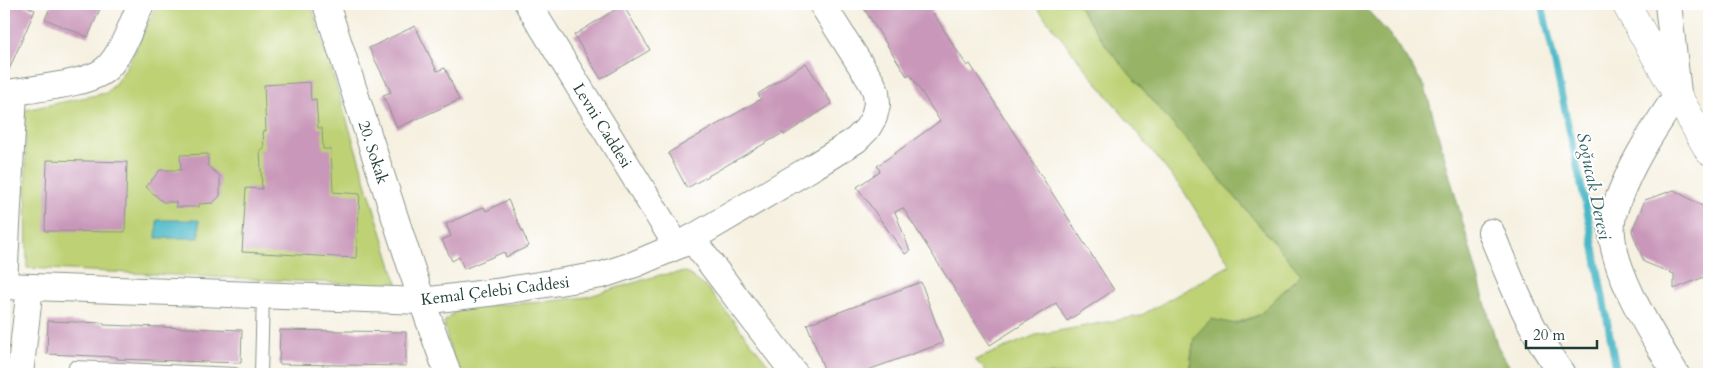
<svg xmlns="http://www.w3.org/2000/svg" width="1713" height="378" font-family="Cardo,serif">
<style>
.green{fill:#bed174;stroke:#6e8754}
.forest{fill:#96b366;stroke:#5a784d}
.water{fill:#4ab7c6;stroke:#347a7d}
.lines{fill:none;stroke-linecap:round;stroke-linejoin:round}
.stream{stroke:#4ab7c6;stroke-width:7}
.building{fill:#c997b9}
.lane-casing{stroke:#8a968a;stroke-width:14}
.street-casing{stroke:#8a968a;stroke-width:28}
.secondary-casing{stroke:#8a968a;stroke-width:29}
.lane{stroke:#fff;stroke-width:12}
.street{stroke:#fff;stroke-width:26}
.secondary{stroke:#fff;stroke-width:28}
.labels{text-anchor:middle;stroke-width:4;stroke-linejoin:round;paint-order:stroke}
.street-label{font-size:16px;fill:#1f3d34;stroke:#fff}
.water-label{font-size:18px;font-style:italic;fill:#2c6260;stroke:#fff}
</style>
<rect width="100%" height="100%" fill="#fff"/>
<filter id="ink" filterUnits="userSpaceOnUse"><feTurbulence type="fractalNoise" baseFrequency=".02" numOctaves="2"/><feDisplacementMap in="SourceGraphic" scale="10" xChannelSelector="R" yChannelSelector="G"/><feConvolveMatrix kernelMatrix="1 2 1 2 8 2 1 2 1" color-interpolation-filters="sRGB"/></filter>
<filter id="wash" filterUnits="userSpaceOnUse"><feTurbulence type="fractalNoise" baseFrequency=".0096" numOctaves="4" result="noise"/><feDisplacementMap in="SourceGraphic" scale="20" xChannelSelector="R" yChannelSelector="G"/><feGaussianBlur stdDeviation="1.12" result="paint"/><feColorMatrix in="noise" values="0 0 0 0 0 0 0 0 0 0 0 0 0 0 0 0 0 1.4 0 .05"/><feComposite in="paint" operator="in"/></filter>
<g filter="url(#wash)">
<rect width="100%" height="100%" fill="#f5f0e0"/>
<g class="green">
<path d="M 157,4 L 311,4 L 398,286 L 27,268 L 25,110 L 106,93 C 129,73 143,31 157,4 Z"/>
<path d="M 1034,4 L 1077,4 L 1110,51 L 1301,274 L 1259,315 L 1194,337 L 1190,366 L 1185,374 L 989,374 L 975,360 L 1036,335 L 1140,316 L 1230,265 L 1183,190 Z"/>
<path d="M 686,272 L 708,289 L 776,374 L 457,374 L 448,342 L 444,322 L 456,311 L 475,306 L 543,302 L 586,297 L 660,275 Z"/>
</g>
<path class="forest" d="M 1077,4 L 1362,4 L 1391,36 L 1425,87 L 1497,345 L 1514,374 L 1185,374 L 1190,366 L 1194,337 L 1211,319 L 1236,324 L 1259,315 L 1301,274 L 1110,51 Z"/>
<path class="water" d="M 157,220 L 199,220 L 199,238 L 156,238 Z"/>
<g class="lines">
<path class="stream" d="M 1542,4 L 1590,226 L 1617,374"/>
</g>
<g id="blocks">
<g class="building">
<path d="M 4,4 L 21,4 L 35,10 L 4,81 Z"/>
<path d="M 52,4 L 102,4 L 88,37 L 45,19 Z"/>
<path d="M 861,4 L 927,4 L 967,66 L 970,64 L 1114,290 L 1067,321 L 1056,303 L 990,345 L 903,208 L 895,212 L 910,251 L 905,254 L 857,187 L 880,171 L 877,166 L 940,121 L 910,74 L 907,76 Z"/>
<path d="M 623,5 L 650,50 L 601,79 L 574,35 Z"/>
<path d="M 415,26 L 437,71 L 445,68 L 459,100 L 397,128 L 383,95 L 391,92 L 369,48 Z"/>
<path d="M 806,63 L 832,104 L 784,135 L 783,133 L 687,188 L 668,153 L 761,99 L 758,94 Z"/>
<path d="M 310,82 L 311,100 L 316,99 L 318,128 L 322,128 L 323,149 L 331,149 L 333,192 L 360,194 L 356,258 L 242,252 L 246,188 L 262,189 L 260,150 L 264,149 L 263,131 L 266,131 L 264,85 Z"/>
<path d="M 208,154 L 208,166 L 220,176 L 220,196 L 213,203 L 199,204 L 199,207 L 176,207 L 176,202 L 163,202 L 146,187 L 160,170 L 181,170 L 180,155 Z"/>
<path d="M 47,160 L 127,162 L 125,232 L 45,231 Z"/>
<path d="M 1674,190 L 1709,210 L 1709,275 L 1674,289 L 1674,274 L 1644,262 L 1632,231 L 1645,200 Z"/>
<path d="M 508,200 L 529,246 L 506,257 L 504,252 L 464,269 L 459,257 L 452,261 L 442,240 L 451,236 L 446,224 L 484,207 L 486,211 Z"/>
<path d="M 921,282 L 943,343 L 857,374 L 826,374 L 807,324 Z"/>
<path d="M 48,321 L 104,323 L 104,325 L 242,330 L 241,363 L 117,359 L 117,357 L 47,354 Z"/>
<path d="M 280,330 L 406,332 L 406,366 L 279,364 Z"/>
</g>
</g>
</g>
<g filter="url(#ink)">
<use href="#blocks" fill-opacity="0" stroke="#8a968a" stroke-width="1"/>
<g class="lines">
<g class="lane-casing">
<g id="lane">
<path d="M 75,367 L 235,374"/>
<path d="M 261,374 L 263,294"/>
</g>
</g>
<g class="street-casing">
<g id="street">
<path d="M 326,4 L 422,301 L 448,374"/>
<path d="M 528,4 L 677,246"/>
<path d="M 1668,4 L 1678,93 C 1658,123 1638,152 1624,185 C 1619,197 1613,209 1612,222 C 1607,265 1654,338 1676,374"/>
<path d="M 1491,232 C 1512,284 1529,328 1562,374"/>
<path d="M 691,238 L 795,374"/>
<path d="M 4,283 L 14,92 C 37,88 91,84 107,68 C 123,52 131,25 141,4"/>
<path d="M 4,286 L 422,301 L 496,292 L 602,275 L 635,264 L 682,244 L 811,168 L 856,140 L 867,129 L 874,117 L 877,104 L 876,92 L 872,83 L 822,4"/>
<path d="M 20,374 L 30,287"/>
</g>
</g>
<g class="secondary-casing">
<path id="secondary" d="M 1626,4 L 1709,151"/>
</g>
<use href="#lane" class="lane"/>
<use href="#street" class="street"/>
<use href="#secondary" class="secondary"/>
</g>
</g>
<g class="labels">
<g class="street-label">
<text transform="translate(603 125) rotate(58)" y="6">Levni Caddesi</text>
<text transform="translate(374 152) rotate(72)" y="6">20. Sokak</text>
<text transform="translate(495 290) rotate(-7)" y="6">Kemal Çelebi Caddesi</text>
</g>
<g class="water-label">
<text transform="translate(1594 186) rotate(78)" y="6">Soğucak Deresi</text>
</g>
</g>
<rect width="1713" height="378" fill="none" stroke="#fff" stroke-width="20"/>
<path d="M1526 340v8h71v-8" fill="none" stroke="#1f3d34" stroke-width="2.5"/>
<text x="1533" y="340" font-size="15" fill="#1f3d34" stroke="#ffffff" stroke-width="4" paint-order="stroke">20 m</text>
</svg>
